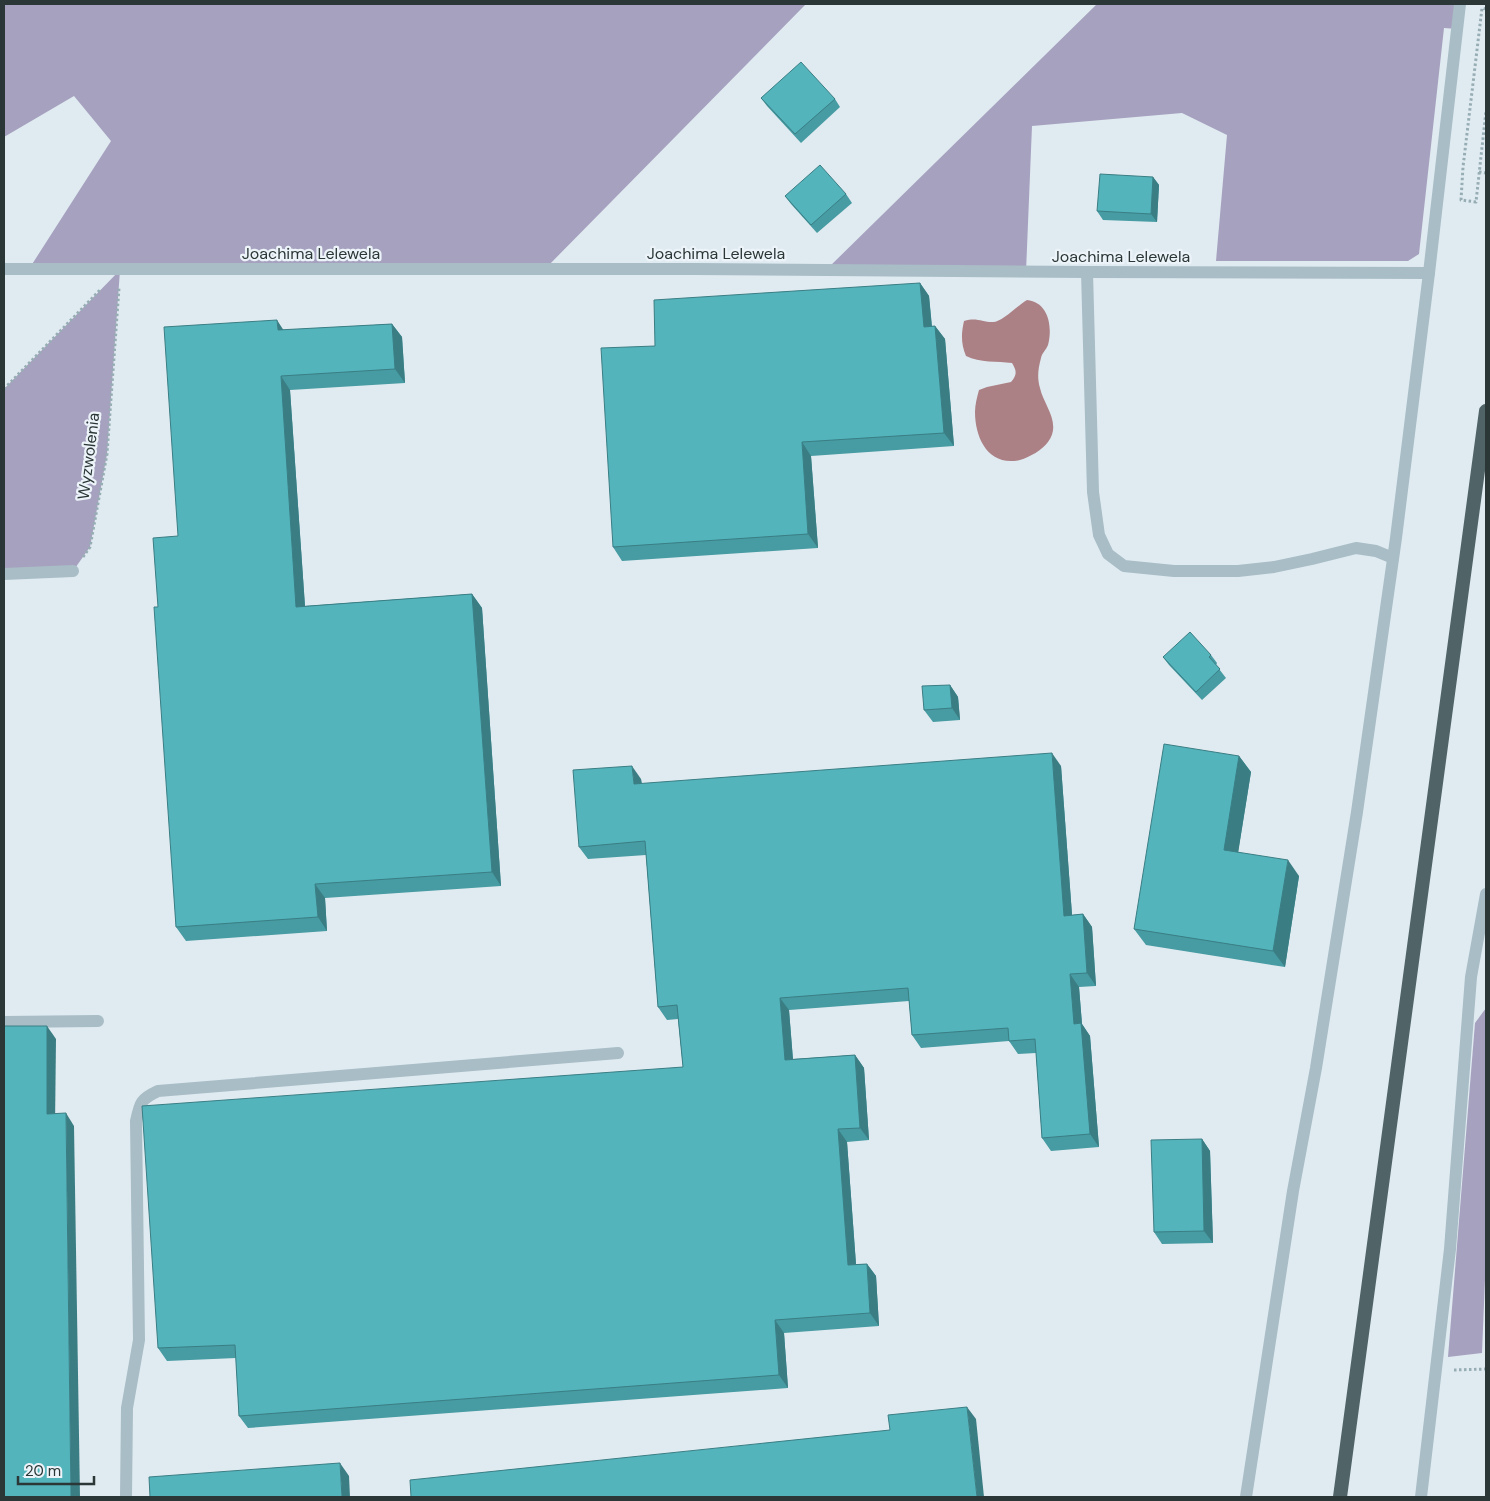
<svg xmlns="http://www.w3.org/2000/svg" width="1490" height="1501" font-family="'DM Sans',sans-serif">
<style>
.green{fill:#a6a1bf}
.water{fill:#ac8186}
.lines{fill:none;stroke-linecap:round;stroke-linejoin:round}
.path{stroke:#97adb4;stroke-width:3;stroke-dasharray:2.5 2.5;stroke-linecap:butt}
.service{stroke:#a9bdc6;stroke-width:12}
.minor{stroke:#a9bdc6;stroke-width:12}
.trunk{stroke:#506468;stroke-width:14}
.wall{fill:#479ba2}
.shaded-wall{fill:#3a7e84}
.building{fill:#53b4bc;stroke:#3a7e84}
.labels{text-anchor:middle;stroke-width:4.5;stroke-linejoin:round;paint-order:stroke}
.street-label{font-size:16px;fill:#2b3637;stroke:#ecf4f9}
</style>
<rect width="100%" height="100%" fill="#e0ebf1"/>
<g class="green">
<path d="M 4,4 L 806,4 L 544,270 L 120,270 L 107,454 L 90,547 L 73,571 L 4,574 L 4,389 L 120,270 L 29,269 L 111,141 L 74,96 L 4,137 Z"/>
<path d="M 1097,4 L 1460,4 L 1457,29 L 1444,28 L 1419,254 L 1408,261 L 1216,261 L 1227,135 L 1182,113 L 1032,126 L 1026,272 L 826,270 Z"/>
<path d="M 1486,1008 L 1486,1255 L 1482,1353 L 1448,1357 L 1475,1023 Z"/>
</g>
<path class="water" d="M 1027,300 C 1048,302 1053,326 1048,345 C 1046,350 1042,353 1041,358 C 1038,369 1037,378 1040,388 C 1044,406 1062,423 1048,442 C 1042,450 1030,457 1020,460 C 989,467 975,439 975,412 C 975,405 977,397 979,390 L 987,387 L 1011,382 C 1017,375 1017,371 1012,363 C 997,361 980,363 966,356 C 961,344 961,334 964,321 C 977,317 981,322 993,322 C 1002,322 1018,305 1027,300 Z"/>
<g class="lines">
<g class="path">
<path d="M 1486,9 L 1482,8 L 1463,167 L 1461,200 L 1476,202 L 1486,111"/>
<path d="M 1479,172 L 1486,173"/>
<path d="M 4,389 L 101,289"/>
<path d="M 83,557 L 90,547 L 107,454 L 119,288"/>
<path d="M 1454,1370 L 1486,1369"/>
</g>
<g class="service">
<path d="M 4,1022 L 98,1021"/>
<path d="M 126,1497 L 127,1408 L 139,1340 L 136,1121 C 140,1102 141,1099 158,1091 L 618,1053"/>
</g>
<g class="minor">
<path d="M 4,269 L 694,269 L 1087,272 L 1429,273"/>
<path d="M 1087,272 L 1093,492 L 1099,535 L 1108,554 L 1124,566 L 1174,571 L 1238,571 L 1274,567 L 1312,559 L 1356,548 L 1376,551 L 1393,558"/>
<path d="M 4,574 L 73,571"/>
<path d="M 1246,1497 L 1293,1191 L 1316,1068 L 1357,812 L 1396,538 L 1429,273 L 1460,4"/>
<path d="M 1421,1497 L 1450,1249 L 1471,977 L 1486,894"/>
</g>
<path class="trunk" d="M 1340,1497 L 1486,411"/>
</g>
<g class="wall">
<path d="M 761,98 L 835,99 L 840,107 L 801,143 L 767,106 Z"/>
<path d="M 1153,177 L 1159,185 L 1157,222 L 1103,220 L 1097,211 Z"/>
<path d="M 846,194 L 852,203 L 817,233 L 791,204 L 785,196 Z"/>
<path d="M 920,283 L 929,296 L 932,326 L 935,326 L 945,339 L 954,446 L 811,456 L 818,548 L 622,561 L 613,547 L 655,346 Z"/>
<path d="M 392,324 L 402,337 L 405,383 L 290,390 L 305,606 L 472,594 L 482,608 L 501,886 L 325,898 L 327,931 L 186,941 L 176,927 L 158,607 L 178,536 L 284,330 Z"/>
<path d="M 1211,655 L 1217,663 L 1216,665 L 1226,678 L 1202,700 L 1169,665 L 1163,657 Z"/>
<path d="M 950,685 L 958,697 L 960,720 L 933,722 L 924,710 Z"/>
<path d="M 1239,756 L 1251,772 L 1238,852 L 1299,876 L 1285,967 L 1146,945 L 1134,929 Z"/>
<path d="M 1061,766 L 1072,915 L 1083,914 L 1092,927 L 1096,986 L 1079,987 L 1082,1024 L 1090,1036 L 1099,1147 L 1051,1151 L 1042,1138 L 1036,1053 L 1018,1054 L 1009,1041 L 921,1048 L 912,1035 L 909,1001 L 789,1010 L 793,1059 L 855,1055 L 864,1068 L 869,1140 L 847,1142 L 856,1264 L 867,1264 L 876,1276 L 879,1326 L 784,1333 L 788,1388 L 248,1428 L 239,1416 L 236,1358 L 167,1361 L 158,1348 L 683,1067 L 678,1019 L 667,1020 L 658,1007 L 646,855 L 588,859 L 579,847 L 641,779 L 642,784 Z"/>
<path d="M 1202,1139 L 1210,1151 L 1213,1243 L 1162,1244 L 1154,1232 Z"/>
</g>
<g class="shaded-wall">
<path d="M 1153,177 L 1159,185 L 1157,222 L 1151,214 Z"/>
<path d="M 920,283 L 929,296 L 933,340 L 924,327 Z"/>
<path d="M 277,320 L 286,334 L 278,330 Z"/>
<path d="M 392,324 L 402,337 L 405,383 L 395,369 Z"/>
<path d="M 935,326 L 945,339 L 954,446 L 944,433 Z"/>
<path d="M 281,376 L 290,390 L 306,621 L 296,607 Z"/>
<path d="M 802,442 L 811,456 L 818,548 L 808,534 Z"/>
<path d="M 472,594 L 482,608 L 501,886 L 492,872 Z"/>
<path d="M 950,685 L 958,697 L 960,720 L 952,708 Z"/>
<path d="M 1052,753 L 1061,766 L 1073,928 L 1064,916 Z"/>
<path d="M 1239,756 L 1251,772 L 1236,866 L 1224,850 Z"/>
<path d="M 632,766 L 641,779 L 643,797 L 634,784 Z"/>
<path d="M 1288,860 L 1299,876 L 1285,967 L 1273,951 Z"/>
<path d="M 315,884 L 325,898 L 327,931 L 318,917 Z"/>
<path d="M 1083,914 L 1092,927 L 1096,986 L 1087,973 Z"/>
<path d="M 1070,974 L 1079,987 L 1082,1024 L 1090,1036 L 1099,1147 L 1090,1134 L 1074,1024 Z"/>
<path d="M 780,998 L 789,1010 L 794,1073 L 785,1060 Z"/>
<path d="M 47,1026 L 56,1039 L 55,1126 L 47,1114 Z"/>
<path d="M 855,1055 L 864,1068 L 869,1140 L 860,1128 Z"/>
<path d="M 66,1113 L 74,1126 L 80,1497 L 71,1497 Z"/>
<path d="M 838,1129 L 847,1142 L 857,1278 L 848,1265 Z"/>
<path d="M 1202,1139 L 1210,1151 L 1213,1243 L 1204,1231 Z"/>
<path d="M 867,1264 L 876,1276 L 879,1326 L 870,1313 Z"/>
<path d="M 775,1320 L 784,1333 L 788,1388 L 779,1375 Z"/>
<path d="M 967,1407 L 976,1419 L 984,1497 L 977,1497 Z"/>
<path d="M 340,1463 L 349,1476 L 350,1497 L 342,1497 Z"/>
</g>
<g class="building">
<path d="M 801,62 L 835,99 L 795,134 L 761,98 Z"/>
<path d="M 820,165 L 846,194 L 811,225 L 785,196 Z"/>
<path d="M 1100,174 L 1153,177 L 1151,214 L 1097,211 Z"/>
<path d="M 920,283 L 924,327 L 935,326 L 944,433 L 802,442 L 808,534 L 613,547 L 601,348 L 655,346 L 654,300 Z"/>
<path d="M 277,320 L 278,330 L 392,324 L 395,369 L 281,376 L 296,607 L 472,594 L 492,872 L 315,884 L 318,917 L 176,927 L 154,607 L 158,607 L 153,538 L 178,536 L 164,327 Z"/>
<path d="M 1190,632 L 1211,655 L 1209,657 L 1220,669 L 1196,692 L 1163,657 Z"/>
<path d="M 950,685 L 952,708 L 924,710 L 922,686 Z"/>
<path d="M 1164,744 L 1239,756 L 1224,850 L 1288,860 L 1273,951 L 1134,929 Z"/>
<path d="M 1052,753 L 1064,916 L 1083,914 L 1087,973 L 1070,974 L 1074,1024 L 1081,1023 L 1090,1134 L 1042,1138 L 1035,1039 L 1009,1041 L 1008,1028 L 912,1035 L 908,988 L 780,998 L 785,1060 L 855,1055 L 860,1128 L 838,1129 L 848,1265 L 867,1264 L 870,1313 L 775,1320 L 779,1375 L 239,1416 L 235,1345 L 158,1348 L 142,1106 L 683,1067 L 677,1005 L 658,1007 L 645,841 L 579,847 L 573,770 L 632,766 L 634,784 Z"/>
<path d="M 4,1026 L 47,1026 L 47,1114 L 66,1113 L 71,1497 L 4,1497 Z"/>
<path d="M 1202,1139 L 1204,1231 L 1154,1232 L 1151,1140 Z"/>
<path d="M 967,1407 L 977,1497 L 411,1497 L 410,1480 L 890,1430 L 888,1415 Z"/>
<path d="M 340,1463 L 342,1497 L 150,1497 L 149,1477 Z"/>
</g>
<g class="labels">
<g class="street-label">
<text x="311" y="259">Joachima Lelewela</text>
<text x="716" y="259">Joachima Lelewela</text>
<text x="1121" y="262">Joachima Lelewela</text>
<text transform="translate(88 456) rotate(-83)" y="6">Wyzwolenia</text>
</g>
</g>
<rect width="1490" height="1501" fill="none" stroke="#2b3637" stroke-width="10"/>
<path d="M18 1476v8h76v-8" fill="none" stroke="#2b3637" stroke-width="2.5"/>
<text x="25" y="1476" font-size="15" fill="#2b3637" stroke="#ecf4f9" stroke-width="4" paint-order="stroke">20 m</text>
</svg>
